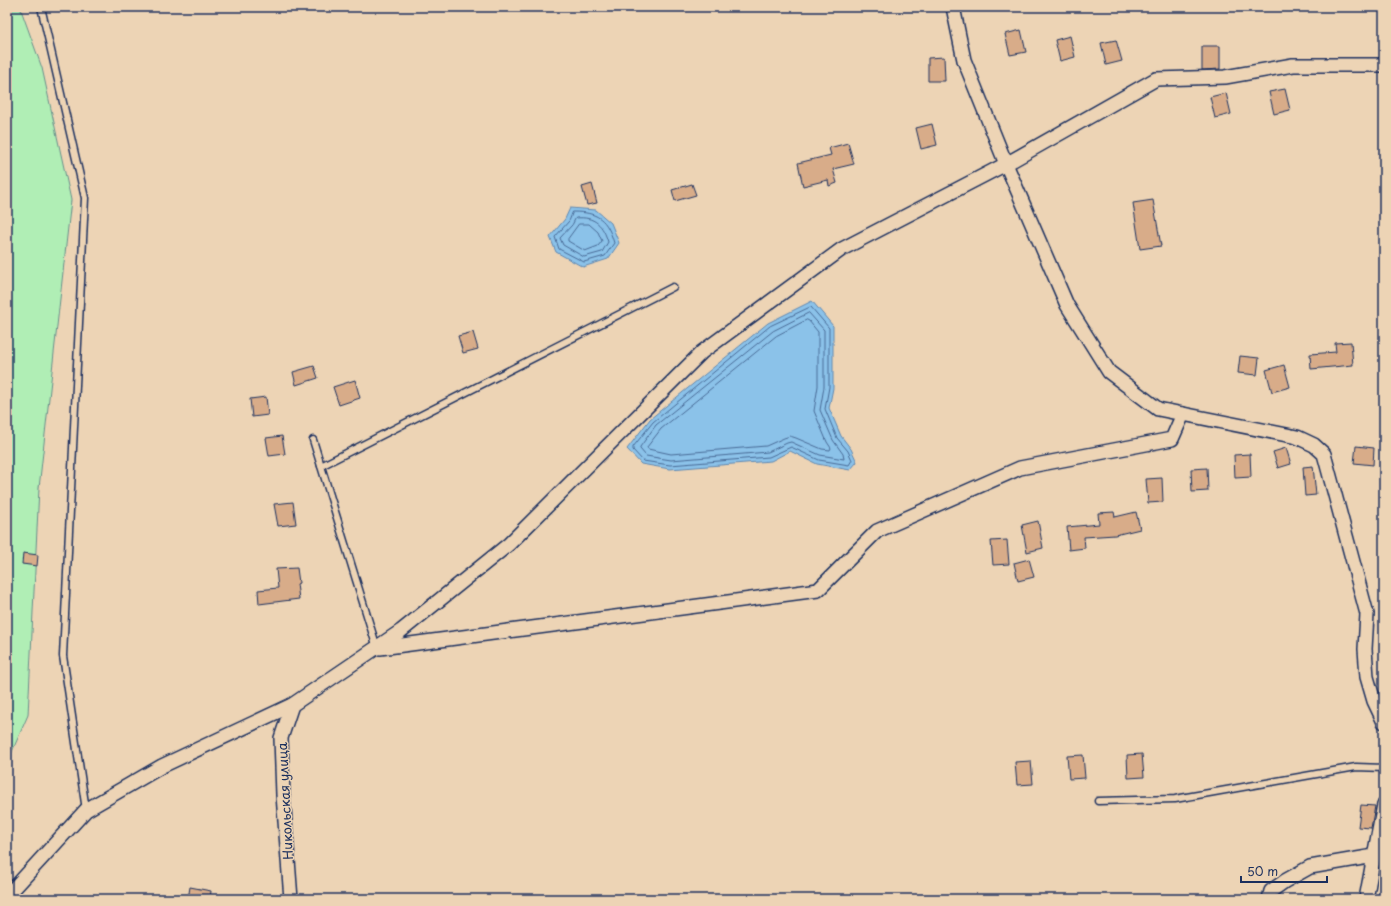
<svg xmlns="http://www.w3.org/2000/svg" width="1391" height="906" font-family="'Playpen Sans',sans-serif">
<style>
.green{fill:#b0eeb5;stroke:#668e8a}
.water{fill:#8bc2e9;stroke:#5e87b1}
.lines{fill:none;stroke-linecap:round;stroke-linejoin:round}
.shore{stroke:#486a96;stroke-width:1}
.building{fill:#d8ac89;stroke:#1b2f5e}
.lane-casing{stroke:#1b2f5e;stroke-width:9}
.street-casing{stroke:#1b2f5e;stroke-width:16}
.lane{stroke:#edd4b5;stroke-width:6}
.street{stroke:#edd4b5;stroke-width:13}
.labels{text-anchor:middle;stroke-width:3;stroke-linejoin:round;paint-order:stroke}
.street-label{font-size:13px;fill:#1b2f5e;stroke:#edd4b5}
</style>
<rect width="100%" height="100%" fill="#edd4b5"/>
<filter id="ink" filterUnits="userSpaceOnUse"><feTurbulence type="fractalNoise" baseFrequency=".025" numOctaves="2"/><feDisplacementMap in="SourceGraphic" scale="8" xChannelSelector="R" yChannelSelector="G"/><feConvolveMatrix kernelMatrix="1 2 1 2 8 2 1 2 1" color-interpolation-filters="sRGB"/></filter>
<g filter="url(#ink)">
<path class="green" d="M 7,7 L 20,7 L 42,68 L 71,200 L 39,488 L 28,715 L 7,763 Z"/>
<g class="water">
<path d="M 570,208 L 596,210 L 611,223 L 619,243 L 608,259 L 583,267 L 556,252 L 550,237 L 565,219 Z"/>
<path d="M 812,301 L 833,326 L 833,388 L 829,408 L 841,436 L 851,449 L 857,462 L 850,470 L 817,464 L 790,451 L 771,461 L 670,469 L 641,464 L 627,449 L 650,419 L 768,323 Z"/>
</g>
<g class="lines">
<g class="shore">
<path d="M 573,212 C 598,212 607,219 614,243 L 605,256 L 584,262 L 559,249 L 555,237 L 569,221 Z"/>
<path d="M 576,218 C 595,216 603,225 608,242 L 602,252 L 584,257 L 563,245 L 560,238 L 572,225 Z"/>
<path d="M 579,224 L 589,224 L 598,232 L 602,241 L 598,246 L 585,251 L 568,241 L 568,239 Z"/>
<path d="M 811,307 L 829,328 L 829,387 L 825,409 L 837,438 L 848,451 L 852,460 L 849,465 L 819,460 L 791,447 L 769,457 L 670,465 L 643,461 L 633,450 L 633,447 L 653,422 L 770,326 Z"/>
<path d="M 809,313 L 824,330 L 824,387 L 820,410 L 833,440 L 843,454 L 844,459 L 820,455 L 791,442 L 787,443 L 768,452 L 671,460 L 646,456 L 640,449 L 640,447 L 656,425 L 773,331 Z"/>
<path d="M 807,320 L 809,321 L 818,332 L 818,386 L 814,411 L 827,442 L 831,448 L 830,450 L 822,449 L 796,438 L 790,436 L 784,438 L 766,446 L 671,454 L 648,449 L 647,447 L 661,429 L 776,336 Z"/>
</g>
</g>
<g class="building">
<path d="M 1021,30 L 1026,52 L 1010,55 L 1005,34 Z"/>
<path d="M 1070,36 L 1075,57 L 1060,61 L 1055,40 Z"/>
<path d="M 1116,40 L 1122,61 L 1106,65 L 1101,43 Z"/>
<path d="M 1202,46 L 1220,46 L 1220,69 L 1202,70 Z"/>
<path d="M 944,57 L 945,81 L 928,81 L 928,58 Z"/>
<path d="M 1285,89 L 1290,110 L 1274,114 L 1269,92 Z"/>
<path d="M 1226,93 L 1231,114 L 1215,118 L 1210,97 Z"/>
<path d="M 932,124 L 937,145 L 921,149 L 916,128 Z"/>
<path d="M 848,143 L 854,164 L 833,169 L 837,183 L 829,186 L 828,180 L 803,186 L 798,163 L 831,155 L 829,148 Z"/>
<path d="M 592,184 L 597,203 L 587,205 L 582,187 Z"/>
<path d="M 692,184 L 696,195 L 675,201 L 672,190 Z"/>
<path d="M 1153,200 L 1161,246 L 1140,249 L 1133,203 Z"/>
<path d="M 473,332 L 478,349 L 463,353 L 458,336 Z"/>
<path d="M 1351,342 L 1353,365 L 1311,369 L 1310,354 L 1336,352 L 1335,343 Z"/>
<path d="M 1240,356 L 1259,358 L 1257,375 L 1238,373 Z"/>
<path d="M 1284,365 L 1290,387 L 1272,392 L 1266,370 Z"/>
<path d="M 314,366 L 318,378 L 296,385 L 293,372 Z"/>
<path d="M 355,380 L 360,398 L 339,405 L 333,387 Z"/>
<path d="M 266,397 L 268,415 L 252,417 L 250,399 Z"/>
<path d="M 282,436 L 285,454 L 269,456 L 266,438 Z"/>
<path d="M 1356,446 L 1374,448 L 1373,465 L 1354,463 Z"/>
<path d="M 1286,448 L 1291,464 L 1278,468 L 1273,452 Z"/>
<path d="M 1250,454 L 1251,477 L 1235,478 L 1234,455 Z"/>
<path d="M 1313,466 L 1316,495 L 1305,496 L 1303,467 Z"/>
<path d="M 1207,468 L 1208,491 L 1192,492 L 1191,469 Z"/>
<path d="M 1162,478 L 1163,502 L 1148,503 L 1146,479 Z"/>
<path d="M 293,502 L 296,524 L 278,526 L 274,504 Z"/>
<path d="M 1114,512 L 1115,517 L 1136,512 L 1140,529 L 1115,535 L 1084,537 L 1085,548 L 1069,550 L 1067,527 L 1099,524 L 1098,513 Z"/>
<path d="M 1038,521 L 1043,548 L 1027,552 L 1022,525 Z"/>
<path d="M 1007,540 L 1009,564 L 993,565 L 991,541 Z"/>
<path d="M 23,553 L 38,555 L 37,566 L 22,564 Z"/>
<path d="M 1029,559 L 1034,577 L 1018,581 L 1014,563 Z"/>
<path d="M 297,568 L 299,583 L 297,584 L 299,599 L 259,604 L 258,590 L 278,588 L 276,569 Z"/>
<path d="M 1142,754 L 1144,777 L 1128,778 L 1127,755 Z"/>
<path d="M 1083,755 L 1085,778 L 1069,779 L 1067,756 Z"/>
<path d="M 1031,761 L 1033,784 L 1017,785 L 1015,762 Z"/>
<path d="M 1361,805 L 1375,806 L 1371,828 L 1358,827 Z"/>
<path d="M 190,887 L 211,891 L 210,899 L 188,899 Z"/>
</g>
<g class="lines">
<g class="lane-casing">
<g id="lane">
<path d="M 41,7 L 85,198 L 63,656 L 86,810"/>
<path d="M 313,440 L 377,648"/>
<path d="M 321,466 L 673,287"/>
<path d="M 1098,801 L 1175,799 L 1356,767 L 1384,768"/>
</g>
</g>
<g class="street-casing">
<g id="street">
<path d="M 953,7 L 964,60 L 1006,164 L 1067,305 L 1109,372 L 1158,409 L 1297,437 L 1314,445 L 1324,454 L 1367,614 L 1365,649 L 1367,677 L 1374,701 L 1384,722"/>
<path d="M 380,648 L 818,590 L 877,531 L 1020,468 L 1172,439 L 1183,414"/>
<path d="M 7,896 L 86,810 L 162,766 L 292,705 L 401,631 L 509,544 L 702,352 L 842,249 L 1006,164 L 1156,79 L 1225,77 L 1293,65 L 1384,65"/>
<path d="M 291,899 L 283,795 L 281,738 L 292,705"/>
<path d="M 1269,899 L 1271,891 L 1285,881 L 1310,867 L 1374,856 L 1384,805"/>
<path d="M 1366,899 L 1374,856"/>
</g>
</g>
<use href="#lane" class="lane"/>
<use href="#street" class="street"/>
</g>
</g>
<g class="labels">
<g class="street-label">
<text transform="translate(285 801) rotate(-93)" y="5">Никольская улица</text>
</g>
</g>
<rect width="1391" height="906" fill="none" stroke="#edd4b5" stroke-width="24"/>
<rect x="12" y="12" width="1367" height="882" fill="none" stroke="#1b2f5e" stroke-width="1.5" filter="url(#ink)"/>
<path d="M1241 876v6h86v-6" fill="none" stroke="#1b2f5e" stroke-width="2"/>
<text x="1247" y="876" font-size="12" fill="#1b2f5e" stroke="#edd4b5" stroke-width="3" paint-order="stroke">50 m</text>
</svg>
